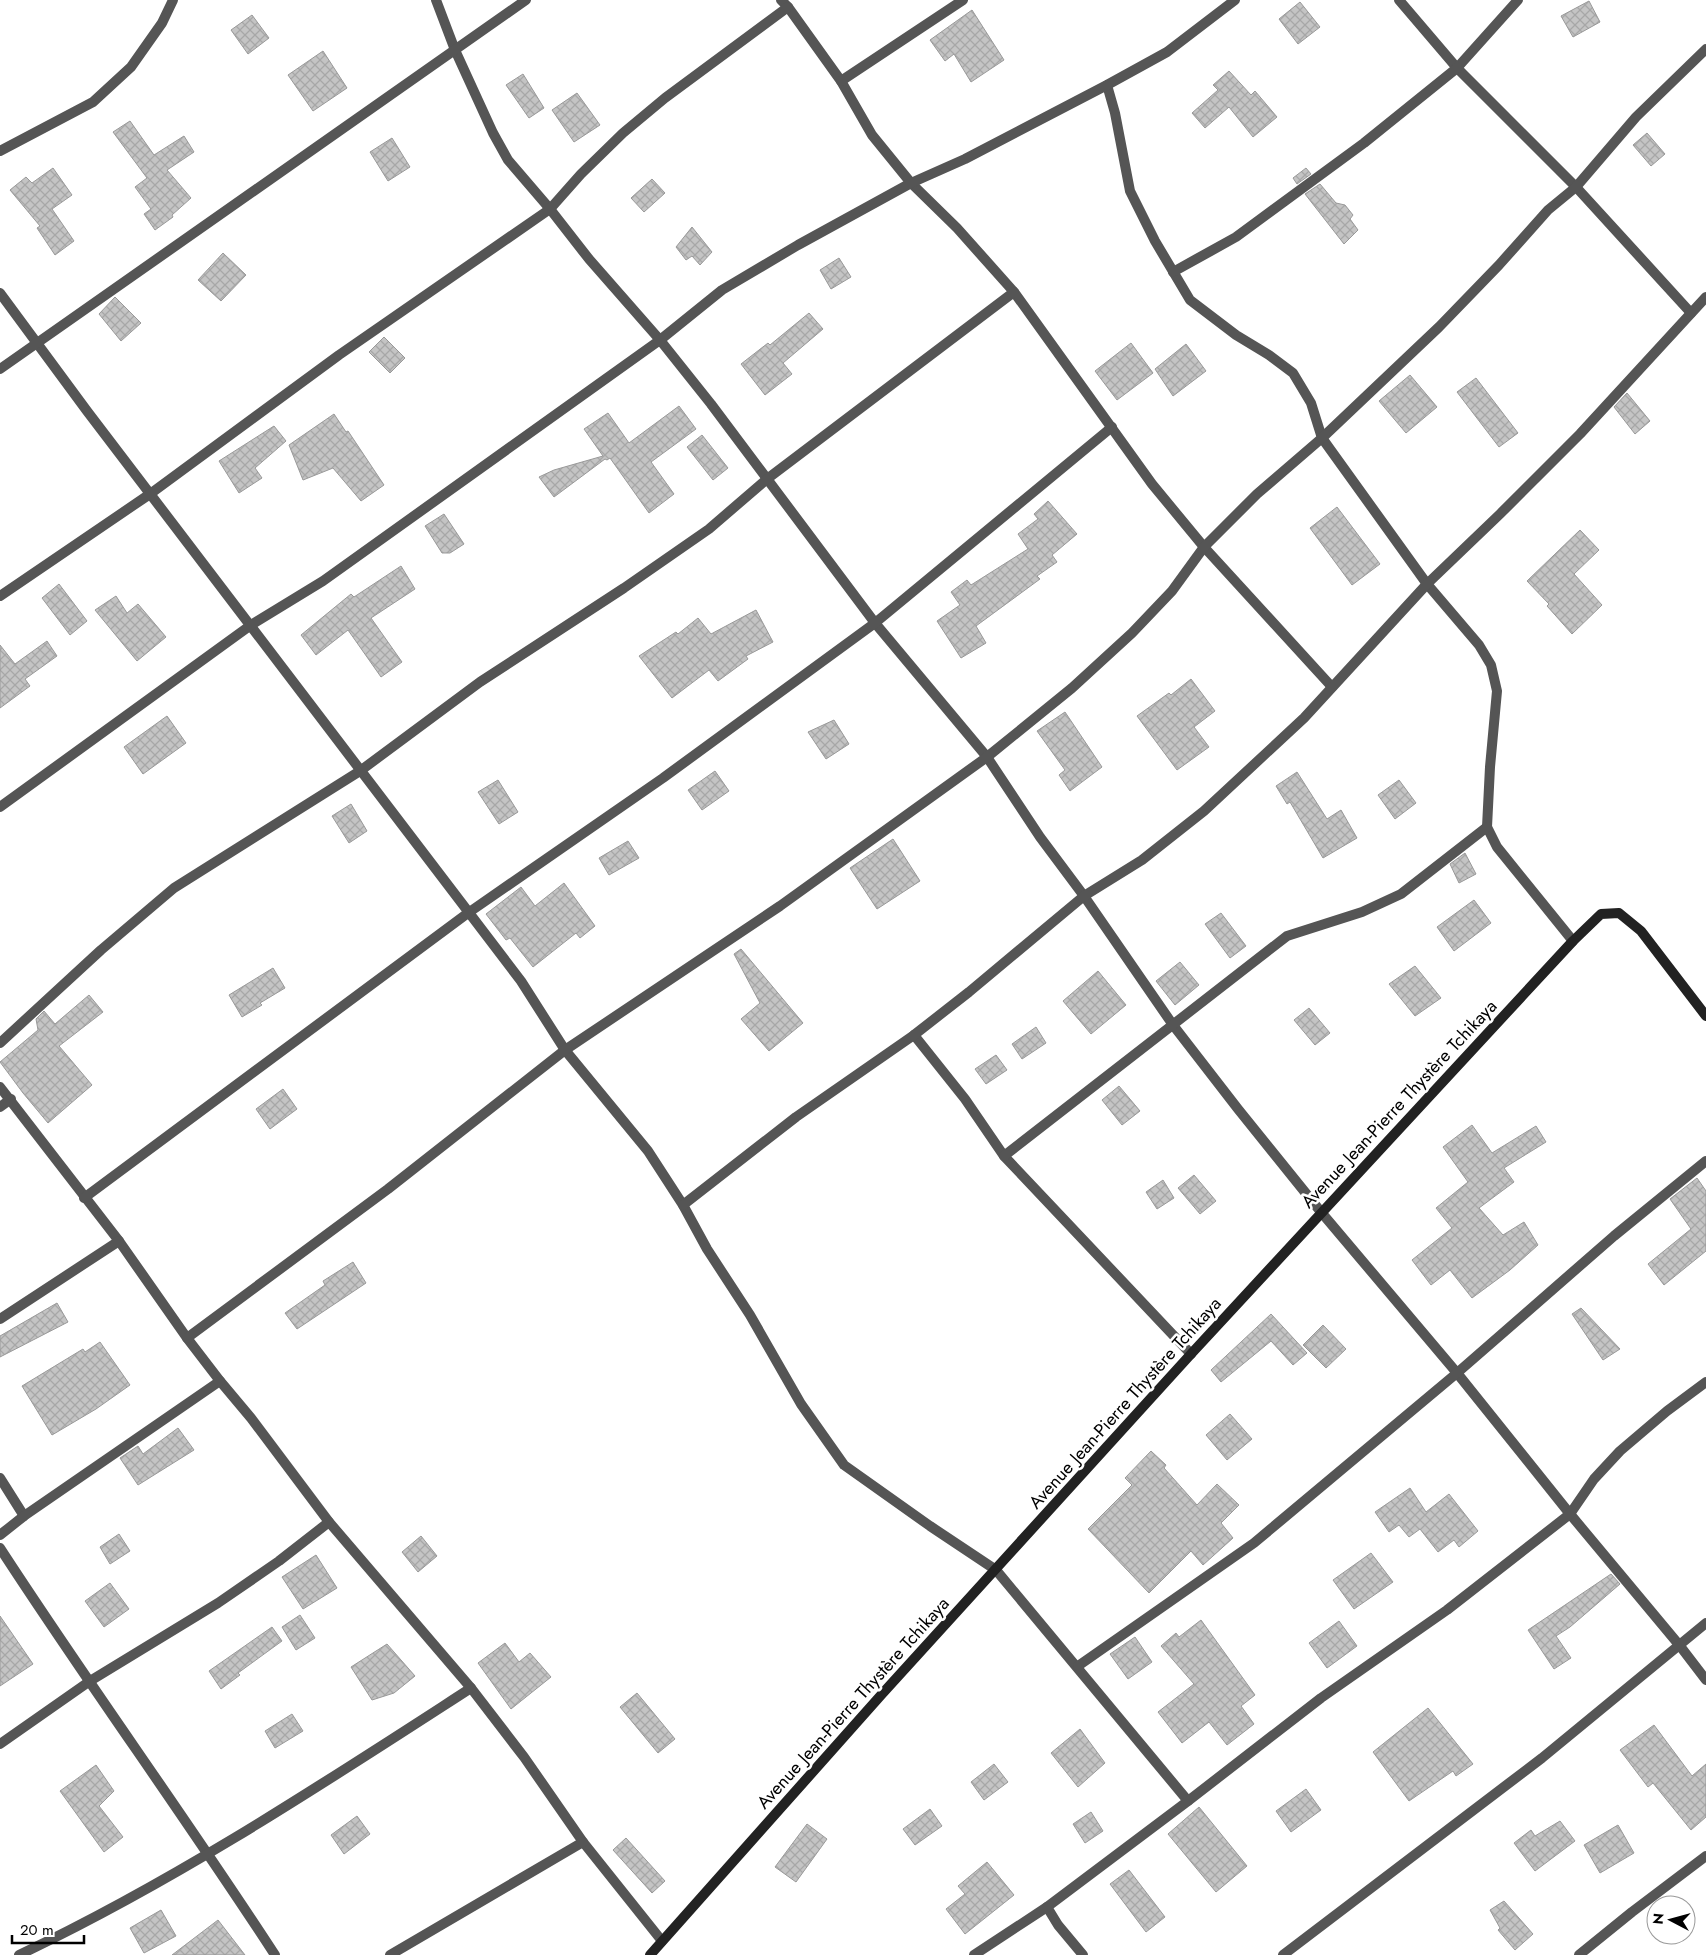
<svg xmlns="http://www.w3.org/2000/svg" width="1706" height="1955" font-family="Jost,sans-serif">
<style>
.building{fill:url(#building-cross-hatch);stroke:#999}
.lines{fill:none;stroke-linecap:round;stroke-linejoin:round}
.street{stroke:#555;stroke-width:10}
.secondary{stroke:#222;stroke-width:10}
.labels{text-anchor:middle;stroke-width:5;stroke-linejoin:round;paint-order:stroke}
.street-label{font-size:18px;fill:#000;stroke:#fff}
</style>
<defs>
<pattern id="building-cross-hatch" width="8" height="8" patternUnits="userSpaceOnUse" patternTransform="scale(1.25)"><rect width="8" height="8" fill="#c4c4c4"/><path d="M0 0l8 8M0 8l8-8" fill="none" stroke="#a7a7a7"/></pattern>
</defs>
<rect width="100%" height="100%" fill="#fff"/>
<g class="building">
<path d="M 1589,1 L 1600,22 L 1573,37 L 1561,16 Z"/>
<path d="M 1300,2 L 1320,27 L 1298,44 L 1279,19 Z"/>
<path d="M 972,10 L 1004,60 L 971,82 L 954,54 L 945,61 L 930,40 Z"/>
<path d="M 252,15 L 269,38 L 248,54 L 231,30 Z"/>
<path d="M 323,51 L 347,88 L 313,111 L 288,75 Z"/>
<path d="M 1229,71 L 1251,95 L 1255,91 L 1277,117 L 1253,137 L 1229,107 L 1205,128 L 1192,113 L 1218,90 L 1213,85 Z"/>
<path d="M 523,74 L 544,108 L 529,118 L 506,85 Z"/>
<path d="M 577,93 L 600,125 L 574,142 L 552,110 Z"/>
<path d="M 130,121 L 154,155 L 184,136 L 194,152 L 167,170 L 191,198 L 172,215 L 173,217 L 155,230 L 144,214 L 151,209 L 135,187 L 147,178 L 113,132 Z"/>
<path d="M 1647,133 L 1665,154 L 1651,166 L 1633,145 Z"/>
<path d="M 392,138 L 410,167 L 388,181 L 370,152 Z"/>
<path d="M 53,168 L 72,195 L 52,209 L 74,241 L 55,255 L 37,228 L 40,226 L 10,190 L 26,177 L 32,183 Z"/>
<path d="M 1306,168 L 1311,174 L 1297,184 L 1293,178 Z"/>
<path d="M 652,179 L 665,193 L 644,212 L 631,198 Z"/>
<path d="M 1320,184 L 1336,203 L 1345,205 L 1353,215 L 1350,219 L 1358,230 L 1344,244 L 1305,194 Z"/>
<path d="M 692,227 L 712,252 L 700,265 L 692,256 L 686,260 L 676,247 Z"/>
<path d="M 223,253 L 246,275 L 221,301 L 198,280 Z"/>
<path d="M 839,258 L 851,277 L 831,289 L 820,270 Z"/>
<path d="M 115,297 L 141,323 L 121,341 L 99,314 Z"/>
<path d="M 809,313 L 823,329 L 783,363 L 792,374 L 765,395 L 741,364 L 768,343 L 770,345 Z"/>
<path d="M 384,337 L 405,358 L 390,373 L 369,352 Z"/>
<path d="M 1131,343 L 1153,373 L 1117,400 L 1095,371 Z"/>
<path d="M 1186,344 L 1206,371 L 1173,396 L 1155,369 Z"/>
<path d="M 1410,375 L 1437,407 L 1406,433 L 1379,401 Z"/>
<path d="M 1476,378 L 1518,433 L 1499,447 L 1457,392 Z"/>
<path d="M 1627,393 L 1650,421 L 1635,434 L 1614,407 Z"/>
<path d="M 679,406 L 696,429 L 651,462 L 674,494 L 649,513 L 610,458 L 607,460 L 605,459 L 554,497 L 539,477 L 554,470 L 603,456 L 584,429 L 608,413 L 629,443 Z"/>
<path d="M 334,414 L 346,432 L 348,431 L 384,485 L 361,501 L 333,468 L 303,480 L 289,445 Z"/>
<path d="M 274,426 L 286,441 L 255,468 L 262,478 L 239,493 L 219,461 Z"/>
<path d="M 702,435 L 728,468 L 713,480 L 687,447 Z"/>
<path d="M 1048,501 L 1077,534 L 1052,555 L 1057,562 L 1037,576 L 1040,579 L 976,626 L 986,643 L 961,658 L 937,621 L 960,605 L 951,592 L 967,580 L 971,585 L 1028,549 L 1018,534 L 1038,519 L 1034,514 Z"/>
<path d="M 1337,507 L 1380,564 L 1352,585 L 1310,528 Z"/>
<path d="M 444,514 L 464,544 L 450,553 L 442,553 L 425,526 Z"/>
<path d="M 1580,530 L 1599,550 L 1574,574 L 1602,605 L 1572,634 L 1547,606 L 1549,604 L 1527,581 Z"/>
<path d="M 401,566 L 415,589 L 371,618 L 402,662 L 381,677 L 348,630 L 316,655 L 301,635 L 351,594 L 354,597 Z"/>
<path d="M 59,584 L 87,621 L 70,635 L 42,598 Z"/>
<path d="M 116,596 L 127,613 L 138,604 L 166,637 L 137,661 L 95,610 Z"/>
<path d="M 756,610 L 773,642 L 746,656 L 748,659 L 718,681 L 709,670 L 672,698 L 639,656 L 676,632 L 678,634 L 698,618 L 711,634 Z"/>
<path d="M 47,641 L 57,656 L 25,679 L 30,686 L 0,708 L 0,645 L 15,664 Z"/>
<path d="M 1191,679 L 1215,711 L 1194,727 L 1209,747 L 1177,770 L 1137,716 L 1169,693 L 1171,695 Z"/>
<path d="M 1065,712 L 1102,767 L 1070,791 L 1059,775 L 1065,770 L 1037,731 Z"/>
<path d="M 167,716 L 186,743 L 143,774 L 124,747 Z"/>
<path d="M 834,720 L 849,744 L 826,759 L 808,732 Z"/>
<path d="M 715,771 L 729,791 L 702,810 L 688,790 Z"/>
<path d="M 1297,772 L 1327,819 L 1341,810 L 1357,838 L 1323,858 L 1290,802 L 1287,804 L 1276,786 Z"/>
<path d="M 498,780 L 518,812 L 499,824 L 478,792 Z"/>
<path d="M 1399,780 L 1416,803 L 1395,819 L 1378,795 Z"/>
<path d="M 351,804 L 367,831 L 349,843 L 332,816 Z"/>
<path d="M 893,839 L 920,881 L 877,909 L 850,868 Z"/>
<path d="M 628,841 L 639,858 L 609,875 L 599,858 Z"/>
<path d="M 1465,853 L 1476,874 L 1459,883 L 1450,864 Z"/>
<path d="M 564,883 L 595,926 L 580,938 L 576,933 L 533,967 L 510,938 L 506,940 L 486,914 L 521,887 L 535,906 Z"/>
<path d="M 1474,900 L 1491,923 L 1454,951 L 1437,927 Z"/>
<path d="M 1221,913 L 1246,946 L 1230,958 L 1205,924 Z"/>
<path d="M 741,949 L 803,1023 L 769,1051 L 741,1019 L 760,1003 L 734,954 Z"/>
<path d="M 1180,962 L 1199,985 L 1175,1005 L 1156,981 Z"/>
<path d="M 1415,966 L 1441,998 L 1415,1016 L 1389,984 Z"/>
<path d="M 273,968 L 285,988 L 260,1003 L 262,1005 L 242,1017 L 229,995 Z"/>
<path d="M 1098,971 L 1126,1005 L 1091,1034 L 1063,1001 Z"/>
<path d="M 89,995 L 103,1012 L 59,1046 L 92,1085 L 48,1123 L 23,1093 L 0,1062 L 38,1030 L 36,1019 L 44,1011 L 55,1024 Z"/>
<path d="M 1309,1008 L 1330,1033 L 1315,1045 L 1294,1020 Z"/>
<path d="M 1036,1027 L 1046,1043 L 1022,1059 L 1012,1044 Z"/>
<path d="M 996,1055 L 1007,1070 L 986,1084 L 975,1069 Z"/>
<path d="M 1119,1086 L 1140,1111 L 1122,1125 L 1102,1100 Z"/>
<path d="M 283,1089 L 297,1109 L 270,1129 L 256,1109 Z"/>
<path d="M 1472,1125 L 1492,1153 L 1536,1126 L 1546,1142 L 1504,1168 L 1514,1182 L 1479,1208 L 1503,1235 L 1524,1222 L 1538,1245 L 1510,1270 L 1472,1298 L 1450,1270 L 1431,1285 L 1412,1260 L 1452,1228 L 1436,1208 L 1468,1182 L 1443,1147 Z"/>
<path d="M 1194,1175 L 1216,1201 L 1200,1214 L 1178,1188 Z"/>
<path d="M 1697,1178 L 1706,1191 L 1706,1251 L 1664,1285 L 1648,1264 L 1691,1229 L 1670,1199 Z"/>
<path d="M 1163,1180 L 1174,1198 L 1157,1209 L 1146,1192 Z"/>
<path d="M 353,1262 L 366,1283 L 297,1329 L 285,1313 L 325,1285 L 323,1281 Z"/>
<path d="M 57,1303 L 68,1322 L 0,1357 L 0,1336 Z"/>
<path d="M 1581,1308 L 1620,1349 L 1603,1360 L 1572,1314 Z"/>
<path d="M 1271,1314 L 1307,1353 L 1293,1365 L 1271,1341 L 1221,1382 L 1211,1370 Z"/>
<path d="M 1323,1325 L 1346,1349 L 1326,1368 L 1303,1345 Z"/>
<path d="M 100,1342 L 130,1385 L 96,1409 L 52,1435 L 22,1386 L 83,1349 L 85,1352 Z"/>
<path d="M 1230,1414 L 1252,1439 L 1227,1460 L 1206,1435 Z"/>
<path d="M 178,1428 L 194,1450 L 138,1485 L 120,1458 L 138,1446 L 143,1454 Z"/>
<path d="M 1151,1451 L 1166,1465 L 1164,1468 L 1197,1505 L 1217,1484 L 1239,1505 L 1221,1523 L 1233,1538 L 1203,1565 L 1191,1551 L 1149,1593 L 1088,1529 L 1132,1485 L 1125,1478 Z"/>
<path d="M 1410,1488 L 1426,1512 L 1449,1494 L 1478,1531 L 1459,1547 L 1454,1540 L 1438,1552 L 1420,1529 L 1409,1537 L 1399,1525 L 1389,1532 L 1375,1512 Z"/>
<path d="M 119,1534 L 130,1551 L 110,1564 L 100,1547 Z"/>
<path d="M 421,1536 L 437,1556 L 418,1572 L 402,1552 Z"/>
<path d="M 1371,1553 L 1393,1582 L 1354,1609 L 1333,1580 Z"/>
<path d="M 316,1555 L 337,1588 L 303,1609 L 282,1577 Z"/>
<path d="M 1611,1574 L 1620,1584 L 1570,1627 L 1556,1636 L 1571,1658 L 1554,1669 L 1528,1630 Z"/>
<path d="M 110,1583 L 129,1609 L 104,1627 L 85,1601 Z"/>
<path d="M 300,1615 L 315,1638 L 296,1650 L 282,1627 Z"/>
<path d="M 0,1616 L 33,1664 L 0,1686 Z"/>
<path d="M 1201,1620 L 1255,1695 L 1241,1706 L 1254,1724 L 1227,1745 L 1209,1722 L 1182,1743 L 1158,1712 L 1194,1684 L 1161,1646 L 1176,1633 L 1179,1637 Z"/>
<path d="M 1339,1621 L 1357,1646 L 1327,1668 L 1309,1643 Z"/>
<path d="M 272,1627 L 282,1641 L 238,1673 L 240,1675 L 221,1689 L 209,1671 Z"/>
<path d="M 1135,1637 L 1152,1662 L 1128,1679 L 1110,1654 Z"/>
<path d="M 505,1643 L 519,1662 L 530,1653 L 551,1677 L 511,1709 L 478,1663 Z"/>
<path d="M 387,1644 L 415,1676 L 394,1693 L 372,1700 L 351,1667 Z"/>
<path d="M 637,1693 L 675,1739 L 658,1753 L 620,1707 Z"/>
<path d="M 1428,1708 L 1473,1764 L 1456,1776 L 1453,1771 L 1409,1801 L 1373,1752 Z"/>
<path d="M 292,1714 L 303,1731 L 275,1748 L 265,1731 Z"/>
<path d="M 1654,1725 L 1692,1776 L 1706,1764 L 1706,1817 L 1691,1830 L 1653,1783 L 1648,1787 L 1620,1750 Z"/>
<path d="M 1080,1729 L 1105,1763 L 1078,1787 L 1051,1753 Z"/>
<path d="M 994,1764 L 1008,1782 L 984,1800 L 971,1782 Z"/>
<path d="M 96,1765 L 114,1791 L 99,1806 L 123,1837 L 104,1852 L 60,1791 Z"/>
<path d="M 1306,1789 L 1321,1810 L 1291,1832 L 1276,1811 Z"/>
<path d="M 1199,1807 L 1247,1866 L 1216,1892 L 1168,1834 Z"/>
<path d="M 930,1809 L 942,1826 L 915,1845 L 903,1829 Z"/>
<path d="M 1091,1812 L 1103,1831 L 1085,1843 L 1073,1824 Z"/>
<path d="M 357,1816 L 370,1834 L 344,1854 L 331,1835 Z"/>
<path d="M 1560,1821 L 1575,1841 L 1535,1871 L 1514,1843 L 1531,1830 L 1535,1836 Z"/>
<path d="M 807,1824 L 827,1839 L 796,1882 L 775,1867 Z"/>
<path d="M 1618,1825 L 1634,1853 L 1600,1873 L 1584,1845 Z"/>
<path d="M 626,1838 L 665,1881 L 652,1893 L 613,1850 Z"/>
<path d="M 987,1862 L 1014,1895 L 965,1934 L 946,1909 L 965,1894 L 958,1886 Z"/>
<path d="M 1129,1870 L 1165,1917 L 1146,1932 L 1110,1884 Z"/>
<path d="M 1504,1901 L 1533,1934 L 1515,1950 L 1498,1930 L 1500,1928 L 1490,1910 Z"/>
<path d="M 161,1910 L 176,1936 L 144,1953 L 130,1928 Z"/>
<path d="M 218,1920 L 245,1955 L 172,1955 Z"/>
</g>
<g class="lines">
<g class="street">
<path d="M 436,0 L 455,50 L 493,133 L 508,160 L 550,209 L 589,259 L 660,340 L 711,404 L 875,623 L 987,757 L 1040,837 L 1084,896 L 1173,1025 L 1238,1109 L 1321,1212 L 1457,1373 L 1570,1514 L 1680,1646 L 1706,1680"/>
<path d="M 781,0 L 788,7 L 841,81 L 872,135 L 911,183 L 957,228 L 1014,292 L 1152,484 L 1204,547 L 1332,687"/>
<path d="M 1399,0 L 1457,68 L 1576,187 L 1691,313"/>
<path d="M 841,81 L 963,0"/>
<path d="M 1107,85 L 1115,113 L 1130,191 L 1155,241 L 1190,300 L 1236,335 L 1269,355 L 1293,373 L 1311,403 L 1322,438 L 1427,584 L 1479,645 L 1491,665 L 1497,691 L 1490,767 L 1487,827 L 1497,847 L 1573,941"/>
<path d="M 0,151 L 93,102 L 131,67 L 162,23 L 173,0"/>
<path d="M 1173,272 L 1236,237 L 1364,143 L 1457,68 L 1518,0"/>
<path d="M 0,293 L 87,411 L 521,981 L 565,1050 L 648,1151 L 683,1205 L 707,1249 L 750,1315 L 801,1404 L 844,1465 L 930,1526 L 996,1570 L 1188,1801"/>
<path d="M 0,369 L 526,0"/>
<path d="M 0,596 L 150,494 L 339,355 L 550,209 L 581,174 L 623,133 L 665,98 L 788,7"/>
<path d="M 0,807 L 251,625 L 323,581 L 660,340 L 722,290 L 798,245 L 911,183 L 965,159 L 1107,85 L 1167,52 L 1235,0"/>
<path d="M 914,1035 L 965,1099 L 1004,1156 L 1191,1354"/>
<path d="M 0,1043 L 101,950 L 174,888 L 360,771 L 480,682 L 624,588 L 709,529 L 767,479 L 1014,292"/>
<path d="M 0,1087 L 119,1241 L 187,1338 L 220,1381 L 251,1418 L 329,1522 L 471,1688 L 524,1757 L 583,1842 L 662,1941"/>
<path d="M 0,1107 L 11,1099"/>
<path d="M 1004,1156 L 1287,936 L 1362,912 L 1401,894 L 1487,827"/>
<path d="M 84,1198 L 468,913 L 663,778 L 875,623 L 1112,427"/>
<path d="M 683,1205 L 796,1117 L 914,1035 L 969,992 L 1084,896 L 1142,860 L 1204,811 L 1304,718 L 1427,584 L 1500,514 L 1580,434 L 1706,297"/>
<path d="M 0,1319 L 119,1241"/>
<path d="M 187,1338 L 388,1189 L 565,1050 L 780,906 L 987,757 L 1072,688 L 1132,633 L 1172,591 L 1204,547 L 1257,494 L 1322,438 L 1439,327 L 1499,265 L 1548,210 L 1576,187 L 1636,117 L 1706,49"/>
<path d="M 0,1478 L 24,1516"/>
<path d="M 0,1535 L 24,1516 L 220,1381"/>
<path d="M 0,1548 C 89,1685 186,1818 275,1955"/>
<path d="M 1078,1666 L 1254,1543 L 1457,1373 L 1614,1236 L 1706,1161"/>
<path d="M 0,1744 L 90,1681 L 218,1603 L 279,1561 L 329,1522"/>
<path d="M 1047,1907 L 1058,1925 L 1083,1955"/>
<path d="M 19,1955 C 177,1880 324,1783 471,1688"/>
<path d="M 390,1955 L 583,1842"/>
<path d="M 974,1955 L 1047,1907 L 1188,1801 L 1321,1698 L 1447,1610 L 1570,1514 L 1594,1479 L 1620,1451 L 1667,1411 L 1706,1382"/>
<path d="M 1283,1955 L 1542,1758 L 1706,1623"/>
<path d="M 1579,1955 L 1632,1912 L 1706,1856"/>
</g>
<path class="secondary" d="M 650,1955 L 882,1694 L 1191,1354 L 1573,941 L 1601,914 L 1619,913 L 1641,931 L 1706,1016"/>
</g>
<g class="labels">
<g class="street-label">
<text transform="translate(1399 1104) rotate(-47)" y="6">Avenue Jean-Pierre Thystère Tchikaya</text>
<text transform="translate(1125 1403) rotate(-48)" y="6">Avenue Jean-Pierre Thystère Tchikaya</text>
<text transform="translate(853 1703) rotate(-48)" y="6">Avenue Jean-Pierre Thystère Tchikaya</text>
</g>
</g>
<g transform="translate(1671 1920) rotate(276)"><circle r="24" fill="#ffffff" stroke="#999999"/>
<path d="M0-4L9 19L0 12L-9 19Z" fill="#000000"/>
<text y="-8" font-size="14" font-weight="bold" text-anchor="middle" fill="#000000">N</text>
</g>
<path d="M12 1935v8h72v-8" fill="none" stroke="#000000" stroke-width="2.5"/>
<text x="20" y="1935" font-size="15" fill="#000000" stroke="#ffffff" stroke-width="4" paint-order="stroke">20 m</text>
</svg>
